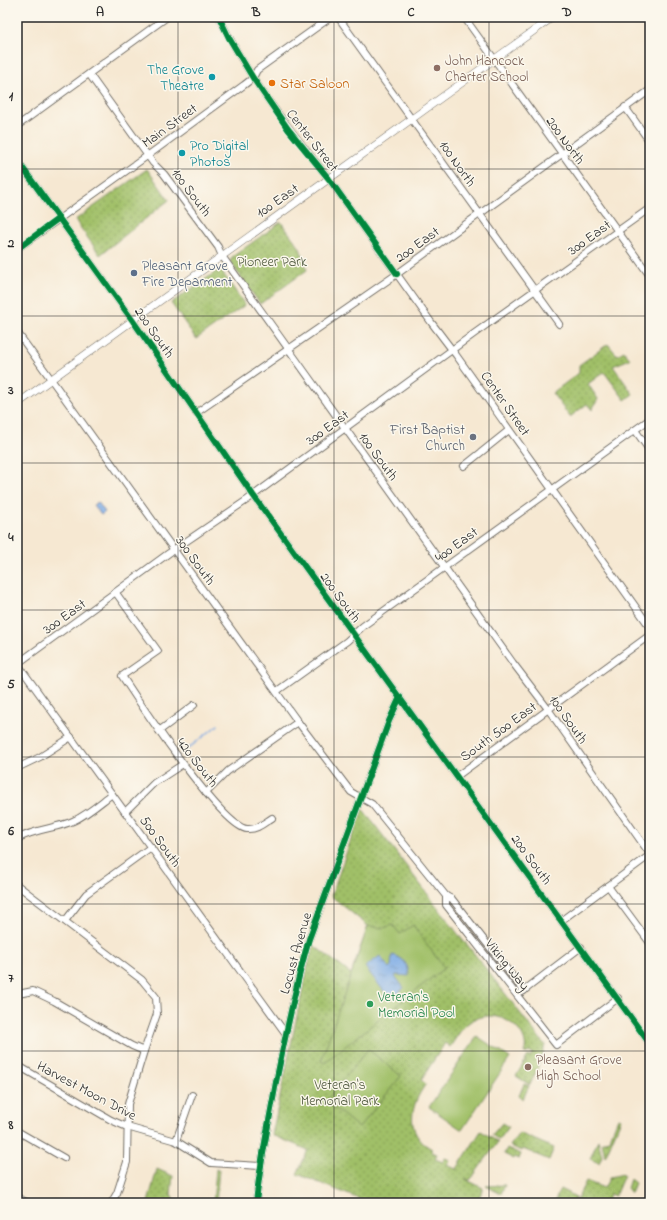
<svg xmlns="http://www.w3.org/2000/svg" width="667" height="1220" font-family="'Indie Flower',sans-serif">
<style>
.grass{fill:url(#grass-dots);stroke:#66764a}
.pitch{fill:#a0c068;stroke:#66764a}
.water{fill:url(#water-ripples);stroke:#536a88}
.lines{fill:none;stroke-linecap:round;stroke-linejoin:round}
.stream{stroke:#7baae5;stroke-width:1.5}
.minor-casing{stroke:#726d65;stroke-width:8}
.major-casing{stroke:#726d65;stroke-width:8}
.minor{stroke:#fff;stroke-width:6}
.major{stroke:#fff;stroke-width:7}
.cycleway-casing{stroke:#fbf7ec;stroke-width:8}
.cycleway{stroke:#00873e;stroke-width:6}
.grid{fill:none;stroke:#2b2b2b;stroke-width:1;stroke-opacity:0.55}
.education-dot{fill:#8d6e63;stroke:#fbf7ec;stroke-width:1.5}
.culture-dot{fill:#0f9aa8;stroke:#fbf7ec;stroke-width:1.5}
.food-dot{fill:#e8710a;stroke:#fbf7ec;stroke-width:1.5}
.service-dot{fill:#5c6f8a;stroke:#fbf7ec;stroke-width:1.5}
.worship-dot{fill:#6b7280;stroke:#fbf7ec;stroke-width:1.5}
.leisure-dot{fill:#2e9e5b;stroke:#fbf7ec;stroke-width:1.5}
.labels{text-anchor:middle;stroke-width:3;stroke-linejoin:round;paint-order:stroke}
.education-label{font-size:14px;fill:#785e54;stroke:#fbf7ec;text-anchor:start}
.culture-label{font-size:14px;fill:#0d838f;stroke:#fbf7ec;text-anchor:end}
.food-label{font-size:14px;fill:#c56008;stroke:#fbf7ec;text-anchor:start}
.street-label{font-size:14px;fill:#2b2b2b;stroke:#fbf7ec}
.park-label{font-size:14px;fill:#4e583d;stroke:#fbf7ec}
.service-label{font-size:14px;fill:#4e5e75;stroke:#fbf7ec;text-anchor:start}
.worship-label{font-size:14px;fill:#5b616d;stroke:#fbf7ec;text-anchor:end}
.leisure-label{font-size:14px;fill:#27864d;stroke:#fbf7ec;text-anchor:start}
.neatline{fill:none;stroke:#2b2b2b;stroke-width:1.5}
.grid-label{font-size:13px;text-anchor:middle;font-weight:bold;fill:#2b2b2b}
</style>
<defs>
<pattern id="grass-dots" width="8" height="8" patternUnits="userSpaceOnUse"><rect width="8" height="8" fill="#a0c068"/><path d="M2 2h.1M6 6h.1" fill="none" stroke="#839c56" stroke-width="1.8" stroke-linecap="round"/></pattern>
<pattern id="water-ripples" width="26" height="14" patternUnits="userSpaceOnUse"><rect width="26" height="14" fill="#7baae5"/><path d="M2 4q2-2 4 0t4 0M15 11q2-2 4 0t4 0" fill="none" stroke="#658bba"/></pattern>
</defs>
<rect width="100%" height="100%" fill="#fbf7ec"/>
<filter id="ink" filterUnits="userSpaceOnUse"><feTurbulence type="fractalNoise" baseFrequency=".025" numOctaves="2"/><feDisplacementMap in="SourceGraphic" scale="8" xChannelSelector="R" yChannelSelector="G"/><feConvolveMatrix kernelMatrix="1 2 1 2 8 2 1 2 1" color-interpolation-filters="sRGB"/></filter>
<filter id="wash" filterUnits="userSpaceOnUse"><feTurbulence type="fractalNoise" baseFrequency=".012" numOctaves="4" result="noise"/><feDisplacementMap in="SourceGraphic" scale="16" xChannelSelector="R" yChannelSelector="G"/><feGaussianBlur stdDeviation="0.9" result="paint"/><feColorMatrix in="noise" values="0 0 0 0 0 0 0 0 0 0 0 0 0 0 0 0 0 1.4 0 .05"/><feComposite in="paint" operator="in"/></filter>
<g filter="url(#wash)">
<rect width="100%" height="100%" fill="#f6e8d2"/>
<g class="grass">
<path d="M 147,169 L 169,200 L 100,255 L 75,220 Z"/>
<path d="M 281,222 L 300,248 L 307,270 L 260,304 L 230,262 L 232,257 Z"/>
<path d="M 220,269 L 245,305 L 196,339 L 171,303 Z"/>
<path d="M 608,344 L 617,355 L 624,351 L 630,359 L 613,366 L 633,394 L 625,400 L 604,372 L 588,384 L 598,399 L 592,410 L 587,404 L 570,417 L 552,393 L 579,373 L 579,365 Z"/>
<path d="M 362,808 L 465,943 L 466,943 L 545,1045 L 543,1052 L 544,1053 L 530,1085 L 516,1076 L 528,1056 L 531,1056 L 533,1053 L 530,1052 L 525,1054 C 530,1029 499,1008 475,1019 C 463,1024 457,1037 450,1047 L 445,1043 L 421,1080 L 426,1084 C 410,1105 404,1134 432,1149 L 432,1152 L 437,1154 L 435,1159 L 443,1162 L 445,1158 L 450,1160 L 447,1165 L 456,1169 L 456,1170 L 481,1131 L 498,1142 L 471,1179 L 470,1180 L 465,1179 L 483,1188 L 477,1203 L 369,1203 L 297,1174 L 308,1150 L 272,1135 L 312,944 L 351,974 L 368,926 L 331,896 Z"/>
<path d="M 524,1084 L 529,1086 L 523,1099 L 519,1096 Z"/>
<path d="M 618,1118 L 621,1119 L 605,1157 L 602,1142 L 604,1141 L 609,1140 Z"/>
<path d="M 502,1123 L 509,1127 L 499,1140 L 492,1135 Z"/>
<path d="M 519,1133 L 554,1148 L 549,1160 L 523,1149 L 522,1151 L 510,1146 Z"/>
<path d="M 598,1140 L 602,1156 L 599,1163 L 590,1159 Z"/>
<path d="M 507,1148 L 521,1154 L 519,1159 L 515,1157 L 514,1159 L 504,1154 Z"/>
<path d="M 157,1169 L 173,1176 L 171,1194 L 176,1203 L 151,1203 L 148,1202 Z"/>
<path d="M 216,1169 L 219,1170 L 216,1203 L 213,1203 Z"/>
<path d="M 623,1174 L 624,1175 L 615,1196 L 610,1194 L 606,1203 L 575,1203 L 586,1181 L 604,1188 L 610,1177 Z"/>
<path d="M 630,1179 L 635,1183 L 631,1193 L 627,1188 Z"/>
<path d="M 505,1185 L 501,1194 L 486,1186 Z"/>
<path d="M 560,1189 L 576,1197 L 573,1203 L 556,1203 L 555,1201 Z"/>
</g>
<g class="pitch">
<path d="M 393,925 L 400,934 L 413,925 L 444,968 L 324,1063 L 321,1061 L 368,926 L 383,928 Z"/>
<path d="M 477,1036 L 510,1058 L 462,1130 L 429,1107 Z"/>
<path d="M 368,1049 L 401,1076 L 359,1128 L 326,1101 Z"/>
</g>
<g class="water">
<path d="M 98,502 L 105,512 L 101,515 L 93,505 Z"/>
<path d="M 392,955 C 403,957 409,965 409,976 L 397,975 L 395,976 L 404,988 L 390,999 L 365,967 L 380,956 L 389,968 L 391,966 Z"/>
</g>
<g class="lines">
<path class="stream" d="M 181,754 L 218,725"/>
</g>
</g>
<g filter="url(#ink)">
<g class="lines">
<g class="minor-casing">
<g id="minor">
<path d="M 338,17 L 559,324"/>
<path d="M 464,17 L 650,276"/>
<path d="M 89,74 L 153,163 L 164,174 L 218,247 L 222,256 L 513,663 L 548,709 L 650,854"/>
<path d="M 625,107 L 650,142"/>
<path d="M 17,126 L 167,17"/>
<path d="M 17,160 L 133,321 L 253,495 L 650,1044"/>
<path d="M 329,179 L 431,322 L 456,355 L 650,627"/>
<path d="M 17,249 L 154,151 L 244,85 L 253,78 L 257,70 L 331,17"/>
<path d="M 17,332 L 298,722 L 351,792 L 372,804 L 446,896 L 452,899 L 524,991"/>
<path d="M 196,413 L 397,274 L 650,90"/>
<path d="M 635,430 L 650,451"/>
<path d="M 464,466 L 509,430"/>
<path d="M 116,593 L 158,651 L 122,676 C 139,702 222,827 247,829 C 257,830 264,823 272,818"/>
<path d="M 17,663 L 286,1034"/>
<path d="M 17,664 L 169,553 L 247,500 L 475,333 L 650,208"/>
<path d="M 277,691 L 347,641 L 363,626 L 650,419"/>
<path d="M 159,731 L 194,705"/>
<path d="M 17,768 L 40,757 L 71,737"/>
<path d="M 457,776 L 650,635"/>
<path d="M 206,793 L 228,771 L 298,722"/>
<path d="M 125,812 L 154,783 L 183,764"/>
<path d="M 17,839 C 36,828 55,829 73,821 C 87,815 100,803 112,794"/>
<path d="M 17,885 L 142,980 L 156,997 L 157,1014 L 144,1051 L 128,1104 L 127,1162 L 117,1193 L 111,1203"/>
<path d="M 608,886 L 650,943"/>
<path d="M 446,896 L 446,905 L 556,1045 L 618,998"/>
<path d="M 562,920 L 650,855"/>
<path d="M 65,921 L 86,894 L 151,847"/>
<path d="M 522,992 L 581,947"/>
<path d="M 17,997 L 18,994 L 33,991 L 54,1001 L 132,1046 L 144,1051"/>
<path d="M 17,1015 L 17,1021"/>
<path d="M 17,1065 L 111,1120 L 127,1127 L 176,1141 L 211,1163 L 260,1166"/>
<path d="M 17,1131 L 64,1158"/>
<path d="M 176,1141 L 192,1095"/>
<path d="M 17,1197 L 28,1203"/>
<path d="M 256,1203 C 260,1162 269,1123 276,1082 C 286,1034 295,986 309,939 L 389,721 L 400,697"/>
</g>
</g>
<g class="major-casing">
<g id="major">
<path d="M 219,17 C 247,77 288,128 329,179"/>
<path d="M 17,404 L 553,17"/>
</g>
</g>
<use href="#minor" class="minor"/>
<use href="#major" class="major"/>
<g class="cycleway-casing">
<g id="cycleway">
<path d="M 219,17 L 229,38 L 253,78 L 288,129 L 329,179 L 397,274"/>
<path d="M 17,160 L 133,321 L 253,495 L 650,1044"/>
<path d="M 17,249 L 59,218"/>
<path d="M 256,1203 C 260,1162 269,1123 276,1082 C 286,1034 295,986 309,939 L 389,721 L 400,697"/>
</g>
</g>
<use href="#cycleway" class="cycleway"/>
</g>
</g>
<path class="grid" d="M 178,17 L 178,1203M 334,17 L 334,1203M 489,17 L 489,1203M 17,169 L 650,169M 17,316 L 650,316M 17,463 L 650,463M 17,610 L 650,610M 17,757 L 650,757M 17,904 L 650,904M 17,1051 L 650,1051"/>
<g class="education-dot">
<circle cx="437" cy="68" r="4"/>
<circle cx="528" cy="1067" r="4"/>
</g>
<g class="culture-dot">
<circle cx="212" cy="77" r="4"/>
<circle cx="182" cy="153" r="4"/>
</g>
<circle class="food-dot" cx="272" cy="83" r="4"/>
<circle class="service-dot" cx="134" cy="273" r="4"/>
<circle class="worship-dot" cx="473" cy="437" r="4"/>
<circle class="leisure-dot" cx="370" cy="1004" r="4"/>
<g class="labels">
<g class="education-label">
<text x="445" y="65">John Hancock<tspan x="445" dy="16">Charter School</tspan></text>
<text x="536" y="1064">Pleasant Grove<tspan x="536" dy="16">High School</tspan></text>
</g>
<g class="culture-label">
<text x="204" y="74">The Grove<tspan x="204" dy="16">Theatre</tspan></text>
<text x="190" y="150" text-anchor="start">Pro Digital<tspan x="190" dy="16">Photos</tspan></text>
</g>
<g class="food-label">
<text x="280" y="88">Star Saloon</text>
</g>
<g class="street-label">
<text transform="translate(169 125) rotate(-36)" y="5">Main Street</text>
<text transform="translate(313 140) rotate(52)" y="5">Center Street</text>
<text transform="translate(566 140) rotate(54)" y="5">200 North</text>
<text transform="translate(458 163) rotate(55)" y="5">100 North</text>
<text transform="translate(192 192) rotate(53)" y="5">100 South</text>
<text transform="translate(277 200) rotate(-35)" y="5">100 East</text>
<text transform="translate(589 237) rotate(-36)" y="5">300 East</text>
<text transform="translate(417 244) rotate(-36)" y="5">200 East</text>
<text transform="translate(155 332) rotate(55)" y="5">200 South</text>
<text transform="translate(506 403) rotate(55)" y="5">Center Street</text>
<text transform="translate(327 427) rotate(-36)" y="5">300 East</text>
<text transform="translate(379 456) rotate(54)" y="5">100 South</text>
<text transform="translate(456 544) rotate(-36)" y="5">400 East</text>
<text transform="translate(196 560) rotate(54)" y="5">300 South</text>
<text transform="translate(341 597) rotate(54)" y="5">200 South</text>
<text transform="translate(64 616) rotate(-36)" y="5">300 East</text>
<text transform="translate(569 719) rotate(55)" y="5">100 South</text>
<text transform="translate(498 731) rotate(-36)" y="5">South 500 East</text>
<text transform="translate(198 762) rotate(52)" y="5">420 South</text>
<text transform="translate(161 841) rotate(54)" y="5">500 South</text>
<text transform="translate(532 859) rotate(54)" y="5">200 South</text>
<text transform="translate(295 953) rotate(-74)" y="5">Locust Avenue</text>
<text transform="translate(508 964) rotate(51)" y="5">Viking Way</text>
<text transform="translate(87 1090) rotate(28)" y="5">Harvest Moon Drive</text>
</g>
<g class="park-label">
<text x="272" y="266">Pioneer Park</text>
<text x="340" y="1089">Veteran's<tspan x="340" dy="16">Memorial Park</tspan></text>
</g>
<g class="service-label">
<text x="142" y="270">Pleasant Grove<tspan x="142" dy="16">Fire Deparment</tspan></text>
</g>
<g class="worship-label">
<text x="465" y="434">First Baptist<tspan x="465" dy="16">Church</tspan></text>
</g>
<g class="leisure-label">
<text x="378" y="1001">Veteran's<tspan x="378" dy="16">Memorial Pool</tspan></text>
</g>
</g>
<rect width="667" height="1220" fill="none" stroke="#fbf7ec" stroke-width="44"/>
<rect x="22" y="22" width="623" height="1176" class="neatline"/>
<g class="grid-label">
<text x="100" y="16">A</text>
<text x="256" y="16">B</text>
<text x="411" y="16">C</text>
<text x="567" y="16">D</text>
<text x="11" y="100">1</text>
<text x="11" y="247">2</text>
<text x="11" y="394">3</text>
<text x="11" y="541">4</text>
<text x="11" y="688">5</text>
<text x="11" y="835">6</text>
<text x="11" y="982">7</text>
<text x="11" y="1129">8</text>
</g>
</svg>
